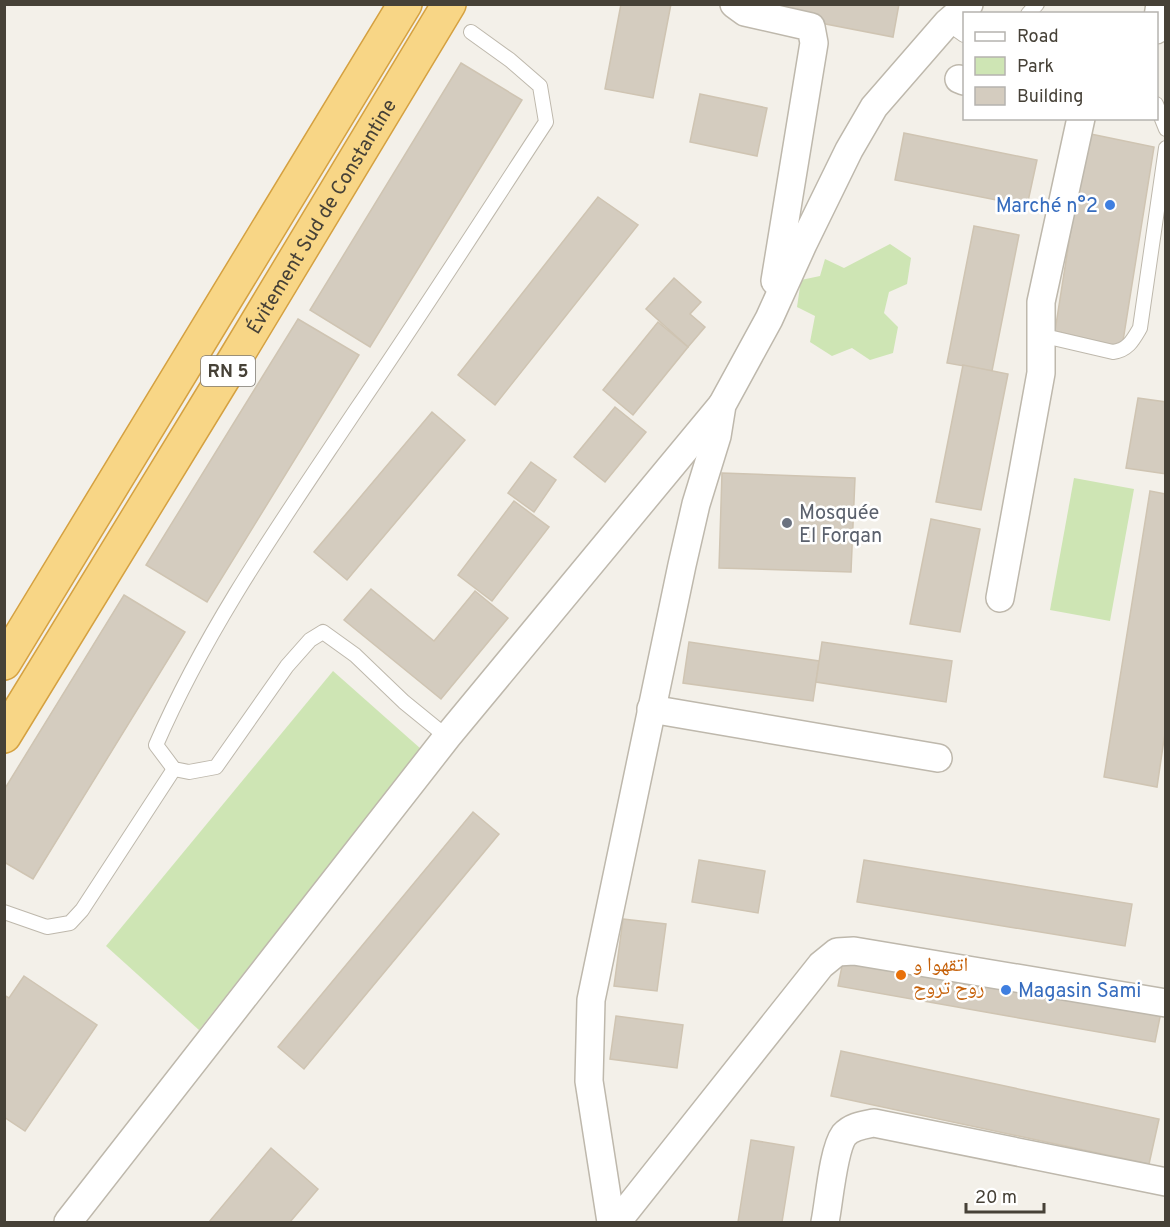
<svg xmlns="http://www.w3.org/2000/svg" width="1170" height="1227" font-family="Overpass,'Noto Naskh Arabic',sans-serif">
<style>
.green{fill:#cee5b4}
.building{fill:#d4ccbf;stroke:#cfc4b2;stroke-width:1.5}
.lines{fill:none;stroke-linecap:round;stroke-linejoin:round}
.service-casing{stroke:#beb8ac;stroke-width:16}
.minor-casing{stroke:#beb8ac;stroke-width:30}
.trunk-casing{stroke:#d5a141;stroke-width:36}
.service{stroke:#fff;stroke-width:14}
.minor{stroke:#fff;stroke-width:27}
.trunk{stroke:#f8d686;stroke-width:33}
.shop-dot{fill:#3f7fe0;stroke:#fff;stroke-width:2}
.worship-dot{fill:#6b7280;stroke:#fff;stroke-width:2}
.food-dot{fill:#e8710a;stroke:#fff;stroke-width:2}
.labels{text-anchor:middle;stroke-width:5;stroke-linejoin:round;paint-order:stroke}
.shield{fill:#fff;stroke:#7e7a73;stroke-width:1.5}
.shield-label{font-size:18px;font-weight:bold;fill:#464137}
.shop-label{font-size:20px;fill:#366cbe;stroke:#fff;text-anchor:end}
.street-label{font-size:20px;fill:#464137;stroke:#fff}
.worship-label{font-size:20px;fill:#5b616d;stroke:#fff;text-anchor:start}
.food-label{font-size:20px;fill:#c56008;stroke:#fff;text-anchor:start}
</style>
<rect width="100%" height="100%" fill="#f3f0e9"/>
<g class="green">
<path d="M 890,244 L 911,258 L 907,284 L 889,292 L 884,313 L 898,327 L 893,353 L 870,360 L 852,348 L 832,356 L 810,342 L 815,316 L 797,307 L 801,280 L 820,276 L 825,259 L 844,268 Z"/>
<path d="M 1074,478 L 1134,489 L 1110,621 L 1050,610 Z"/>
<path d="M 333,671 L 421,749 L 199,1030 L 106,946 Z"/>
</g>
<g class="building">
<path d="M 621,4 L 671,4 L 653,98 L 605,89 Z"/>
<path d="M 760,4 L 899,4 L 893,37 L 758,11 Z"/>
<path d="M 461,63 L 522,100 L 370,347 L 310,310 Z"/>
<path d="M 700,94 L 767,108 L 757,156 L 690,142 Z"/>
<path d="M 904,133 L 1037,160 L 1027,206 L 895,180 Z"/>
<path d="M 1086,133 L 1154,147 L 1122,347 L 1055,331 Z"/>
<path d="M 598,197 L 638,225 L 495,405 L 458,375 Z"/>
<path d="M 974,226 L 1019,235 L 992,371 L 947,363 Z"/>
<path d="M 674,278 L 701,302 L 690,314 L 705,327 L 688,347 L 646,309 Z"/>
<path d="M 298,319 L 359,355 L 207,602 L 146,565 Z"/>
<path d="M 658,322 L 688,347 L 633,415 L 603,390 Z"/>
<path d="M 963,365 L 1008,374 L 981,510 L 936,502 Z"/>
<path d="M 1138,398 L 1166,402 L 1166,474 L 1126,468 Z"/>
<path d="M 615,407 L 646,432 L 605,482 L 574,457 Z"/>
<path d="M 432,412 L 465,440 L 347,580 L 314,552 Z"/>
<path d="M 531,462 L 556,480 L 534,512 L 508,493 Z"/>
<path d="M 722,473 L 855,478 L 851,572 L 719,568 Z"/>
<path d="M 1150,491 L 1166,494 L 1166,726 L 1157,787 L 1104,777 Z"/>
<path d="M 514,501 L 549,527 L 492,601 L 458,575 Z"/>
<path d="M 931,519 L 980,529 L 960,632 L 910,624 Z"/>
<path d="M 371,589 L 434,641 L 475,591 L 508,618 L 441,699 L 344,620 Z"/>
<path d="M 124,595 L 185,632 L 33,879 L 4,862 L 4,790 Z"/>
<path d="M 689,642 L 819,661 L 813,701 L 683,683 Z"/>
<path d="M 822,642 L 952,661 L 946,702 L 816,682 Z"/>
<path d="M 473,812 L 499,834 L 304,1069 L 278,1047 Z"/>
<path d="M 699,860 L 765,871 L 758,913 L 692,902 Z"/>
<path d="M 864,860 L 1132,904 L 1125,946 L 857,902 Z"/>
<path d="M 623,919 L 666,924 L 657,991 L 614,986 Z"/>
<path d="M 844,956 L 1161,1012 L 1155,1042 L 838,986 Z"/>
<path d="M 24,976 L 97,1025 L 25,1131 L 4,1117 L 4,995 L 9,998 Z"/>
<path d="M 616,1016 L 683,1025 L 677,1068 L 610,1059 Z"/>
<path d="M 841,1051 L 1159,1119 L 1149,1164 L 831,1096 Z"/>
<path d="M 751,1140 L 794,1147 L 782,1222 L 738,1222 Z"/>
<path d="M 271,1148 L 318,1189 L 290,1222 L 209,1222 Z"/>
</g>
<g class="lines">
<g class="service-casing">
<g id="service">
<path d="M 1028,14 L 1037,4"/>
<path d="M 947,23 L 964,35"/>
<path d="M 1156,104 L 1166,129"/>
<path d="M 1040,335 L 1113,352 C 1128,350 1133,340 1140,328 L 1166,148"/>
<path d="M 447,737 L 404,702 L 355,655 L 323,632 L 310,640 L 287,666 L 216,767 L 189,772 L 174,769 L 156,745 C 208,625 284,518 356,410 C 421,315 483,218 546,122 L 540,86 L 510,60 L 471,32"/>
<path d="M 4,912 L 47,927 L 70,923 L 82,910 L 174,769"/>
</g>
</g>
<g class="minor-casing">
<g id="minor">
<path d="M 734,4 L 745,12 L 811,27 L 814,43 L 775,281"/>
<path d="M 1156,30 L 1160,4"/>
<path d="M 959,79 L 964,81"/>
<path d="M 1000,598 L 1041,373 L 1041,302 L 1081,118"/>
<path d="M 651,709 L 938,758"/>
<path d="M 68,1222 L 447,737 L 721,406"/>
<path d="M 611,1222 L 589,1081 L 591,1000 L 682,565 L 696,504 L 717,436 L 722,405 L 769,319 L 803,244 L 849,150 L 874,107 L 947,23 L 969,4"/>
<path d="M 617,1222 L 821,965 L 837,952 L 854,951 L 1166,1003"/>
<path d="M 825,1222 C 829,1203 833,1150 844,1135 C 852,1126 864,1125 874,1123 L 1166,1182"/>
</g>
</g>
<g class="trunk-casing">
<g id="trunk">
<path d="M 4,663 L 405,4"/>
<path id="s1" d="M 4,736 L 235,359 L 449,4"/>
</g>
</g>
<use href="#service" class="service"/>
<use href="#minor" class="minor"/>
<use href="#trunk" class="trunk"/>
</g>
<g class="shop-dot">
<circle cx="1110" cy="205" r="6"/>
<circle cx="1006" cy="990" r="6"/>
</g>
<circle class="worship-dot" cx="787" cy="523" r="6"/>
<circle class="food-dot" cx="901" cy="975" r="6"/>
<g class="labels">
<rect class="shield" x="201" y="356" width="54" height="30" rx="4.5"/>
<g class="shield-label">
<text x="228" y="377">RN 5</text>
</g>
<g class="shop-label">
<text x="1098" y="212">Marché n°2</text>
<text x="1018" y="997" text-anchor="start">Magasin Sami</text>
</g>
<g class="street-label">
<text dy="7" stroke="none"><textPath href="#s1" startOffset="609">Évitement Sud de Constantine</textPath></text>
</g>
<g class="worship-label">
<text x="799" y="519">Mosquée<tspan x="799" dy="23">El Forqan</tspan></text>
</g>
<g class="food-label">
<text x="913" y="971">اتقهوا و<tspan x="913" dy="23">روح تروح</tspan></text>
</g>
</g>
<rect width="1170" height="1227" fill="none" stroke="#464137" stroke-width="12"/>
<rect x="963" y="12" width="195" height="108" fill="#ffffff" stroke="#b5b3af" stroke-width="1.5"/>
<rect x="975" y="32" width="30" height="9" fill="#ffffff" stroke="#b5b3af" stroke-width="1.5"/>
<text x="1017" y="42" font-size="18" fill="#464137">Road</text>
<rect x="975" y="57" width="30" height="18" fill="#cee5b4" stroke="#b5b3af" stroke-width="1.5"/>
<text x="1017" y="72" font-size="18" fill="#464137">Park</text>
<rect x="975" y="87" width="30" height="18" fill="#d4ccbf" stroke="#b5b3af" stroke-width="1.5"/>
<text x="1017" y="102" font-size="18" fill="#464137">Building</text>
<path d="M966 1203v9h78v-9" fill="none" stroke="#464137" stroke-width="3"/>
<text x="975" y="1203" font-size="18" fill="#464137" stroke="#ffffff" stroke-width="4.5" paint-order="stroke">20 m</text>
</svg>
